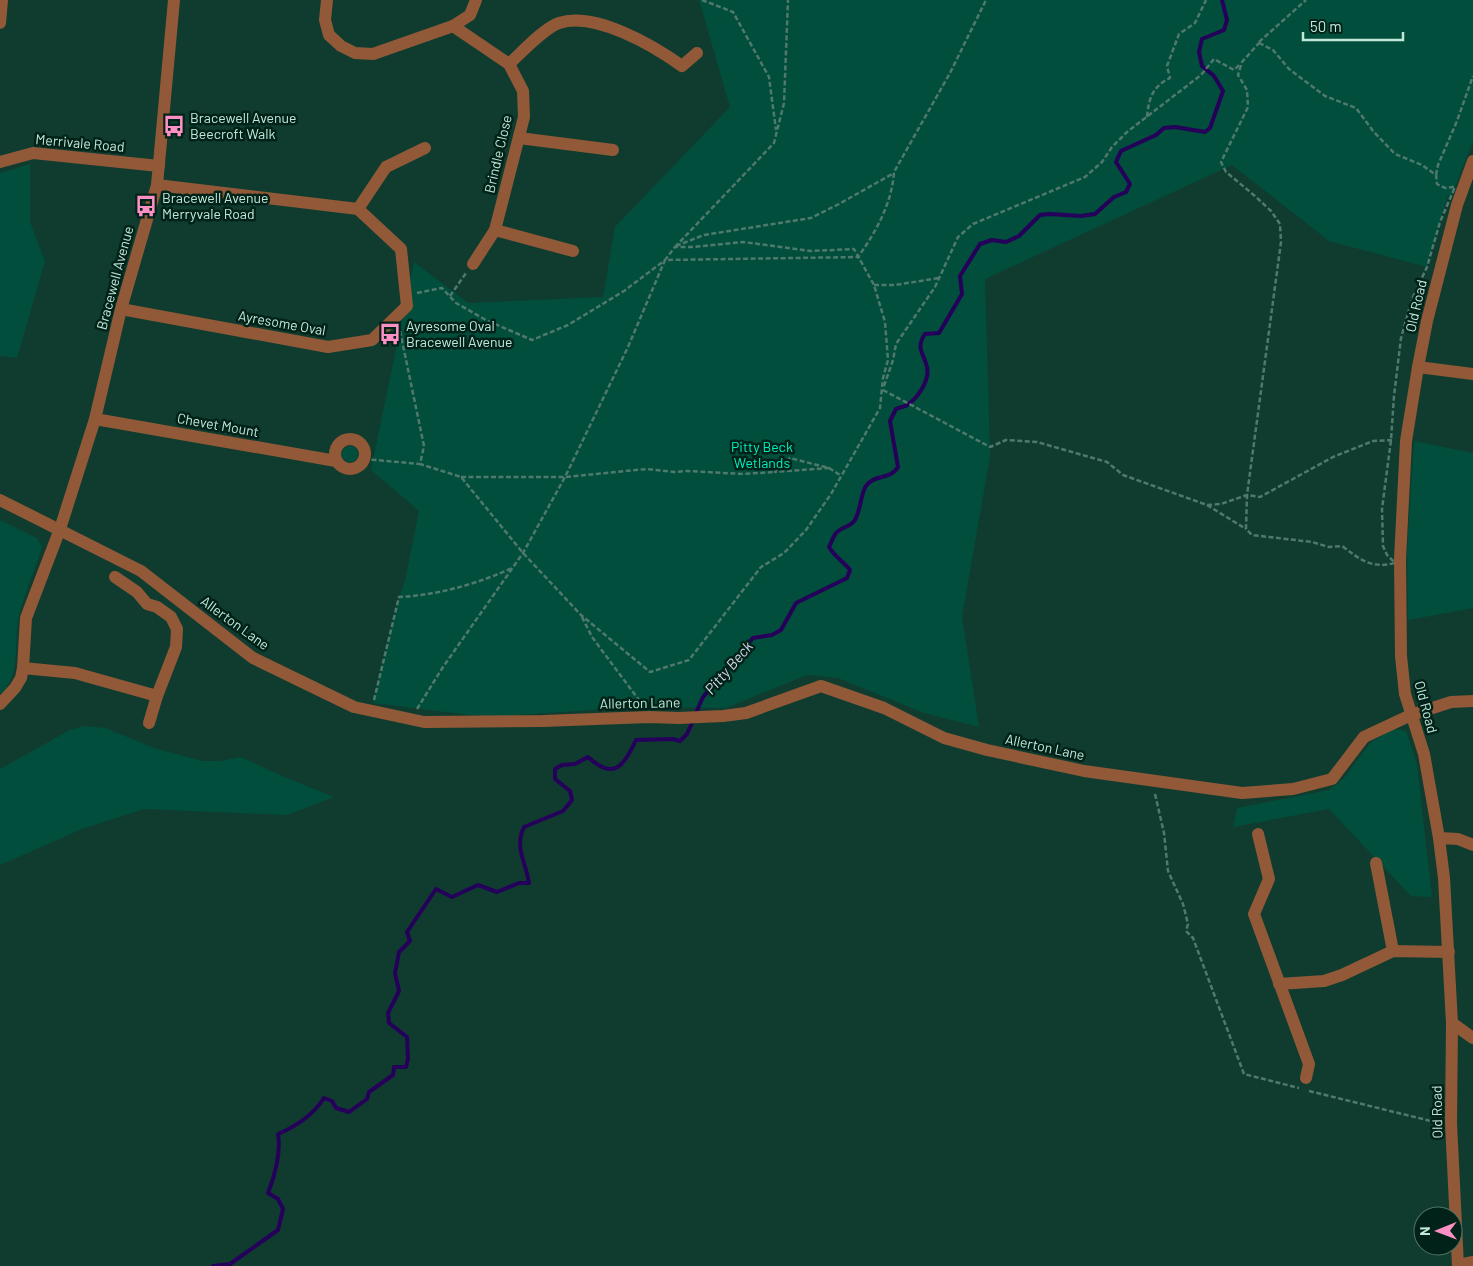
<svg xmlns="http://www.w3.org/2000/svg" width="1473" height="1266" font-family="Barlow,sans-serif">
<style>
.green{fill:#014e3c}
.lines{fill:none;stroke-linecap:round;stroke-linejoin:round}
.stream{stroke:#25005a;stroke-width:4}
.path{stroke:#4f796c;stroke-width:2.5;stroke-dasharray:5 2.5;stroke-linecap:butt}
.minor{stroke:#915937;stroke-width:12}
.labels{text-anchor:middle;stroke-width:5;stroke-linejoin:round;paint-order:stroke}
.poi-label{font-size:14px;fill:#c1e8d9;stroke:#002218;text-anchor:start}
.street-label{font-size:14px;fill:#c1e8d9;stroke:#002218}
.park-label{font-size:14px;fill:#01f1c0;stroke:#002218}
.water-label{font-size:15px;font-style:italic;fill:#dcdaf2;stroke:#002218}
</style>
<rect width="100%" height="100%" fill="#103c30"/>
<g class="green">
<path d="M 699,0 L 1473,0 L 1473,141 L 1451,197 L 1448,195 L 1427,267 L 1329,241 L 1232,165 L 985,279 L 990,456 L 962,617 L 979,727 L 924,713 L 838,678 L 807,675 L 726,708 L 639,707 L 486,717 L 373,703 L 399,597 L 405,581 L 419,511 L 371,470 L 414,262 L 468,303 L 603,297 L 615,227 L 730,107 Z"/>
<path d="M 30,164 L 30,222 L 45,261 L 17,358 L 0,356 L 0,173 Z"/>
<path d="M 1414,441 L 1473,453 L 1473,608 L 1408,620 L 1407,549 Z"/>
<circle cx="350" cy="454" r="8"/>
<path d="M 0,520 L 37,538 L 42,547 C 35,570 22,598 18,621 C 14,644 21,678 0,694 Z"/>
<path d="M 84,726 L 105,728 L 154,748 L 202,761 L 220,761 L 241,757 L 282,776 L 334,797 L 287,815 L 144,809 L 82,829 L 0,865 L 0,769 L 70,730 Z"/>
<path d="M 1394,729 L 1406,731 L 1417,764 L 1432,897 L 1411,896 L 1329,809 L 1233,827 L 1237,808 L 1329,790 L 1344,778 L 1371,742 Z"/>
</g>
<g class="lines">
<g class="stream">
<path d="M 695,715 L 703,697 L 753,638 L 772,635 L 781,630 L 796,603 L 847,578 L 850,570 C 844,562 835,557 829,547 C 831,543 833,537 836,533 C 841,527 851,527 855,520 C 861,509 861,492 866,486 C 874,474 891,480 898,467 L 890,421 L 896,409 C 900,407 904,407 907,405 C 918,398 930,380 927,367 C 924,353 915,349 925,334 L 939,333 L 962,294 L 960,276 L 980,244 L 992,240 L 1006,242 L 1019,236 L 1040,215 L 1050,214 L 1081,216 L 1095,214 L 1114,197 L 1126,192 L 1130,184 L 1116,162 L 1121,151 L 1156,135 L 1164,128 L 1175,127 L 1205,132 L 1210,128 L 1223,91 L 1214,76 L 1202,66 L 1199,52 L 1202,39 L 1224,30 L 1227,20 L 1222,0"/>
<path d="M 213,1266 L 230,1264 L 278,1230 L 283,1209 L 278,1199 L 268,1193 C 275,1176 281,1152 278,1134 C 297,1126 313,1115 324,1098 L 332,1101 L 336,1108 L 349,1112 L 367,1099 L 369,1092 L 393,1075 L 394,1067 L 406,1067 L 408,1059 L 407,1037 L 389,1023 L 388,1013 L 399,991 L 395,973 L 399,952 L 410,941 L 407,932 L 436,889 L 452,897 L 478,885 L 497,892 L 519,883 L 529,883 C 526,862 514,848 524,827 L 563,811 L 572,800 L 570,791 L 555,779 L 555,769 L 562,765 L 575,764 L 588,757 C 614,781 624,766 636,740 L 673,739 L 680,741 L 687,734 L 693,721"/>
</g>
<g class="path">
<path d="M 702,0 L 733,12 L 769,77 L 776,130"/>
<path d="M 1259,42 L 1306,0"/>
<path d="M 1259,43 L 1273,50 L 1289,69 L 1325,96 L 1356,108 L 1373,131 L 1395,154 L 1422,165 L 1436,175 L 1437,184 L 1445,188 L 1455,187 L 1440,222 L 1427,267 L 1412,299 L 1401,338 L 1394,396 L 1391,440 L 1382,509 L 1383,546 L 1387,555 L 1395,563 C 1371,569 1361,560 1342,546 L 1329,547 L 1312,542 L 1252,535 L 1246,529 L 1247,495 L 1281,242 L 1280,224 L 1271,211 L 1255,196 L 1226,172 L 1221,162 L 1248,107 L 1247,90 L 1238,75 L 1242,62 Z"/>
<path d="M 1147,117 C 1149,98 1152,87 1170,78 L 1167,66 L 1179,34 L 1195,23 L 1206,0"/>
<path d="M 1436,175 L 1438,165 L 1457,121 L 1473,76"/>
<path d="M 676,246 L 704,235 L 811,218 L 839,204 L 894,173"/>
<path d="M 675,247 L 774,143 L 784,103 L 788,0"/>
<path d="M 874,285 L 895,285 L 939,278"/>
<path d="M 417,293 L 442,288 L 456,303 L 486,320 L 532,340 L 568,325 L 624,291 L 664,261"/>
<path d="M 450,296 L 466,273"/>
<path d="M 400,331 L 424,446 L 420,464 L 461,477 L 523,553 L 581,615 L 650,672 L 689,660 L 761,567 L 784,553 L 806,530 L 831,494 L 880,408 L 883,378 L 888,360 L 885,322 L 874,285 L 854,249 L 811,251 L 743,242 L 692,247 L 675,247 L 665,260 L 858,257 C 876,232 892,203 894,172 L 950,73 L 986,0"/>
<path d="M 884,386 L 893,360 L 896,344 L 935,287 L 958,237 L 973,224 L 1085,177 L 1102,162 L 1112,147 L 1127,132 L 1201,75 L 1214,59 L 1234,70 L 1240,64"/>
<path d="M 883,390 L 990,447 L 1006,440 L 1037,442 L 1107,462 L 1123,475 L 1207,505 L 1221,504 L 1247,495 L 1260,497 L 1333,457 L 1373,441 L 1392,440"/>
<path d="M 364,459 L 420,464"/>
<path d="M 829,468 L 840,475"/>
<path d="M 461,477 L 565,477 L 647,469 L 674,472 L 687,471 L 743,474 L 774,472 L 790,458 L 829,468 L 774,472"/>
<path d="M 1207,505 L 1246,529"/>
<path d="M 582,617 L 592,637 L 642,704"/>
<path d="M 374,700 L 399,597 C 438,595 477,584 512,568"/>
<path d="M 417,709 L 443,667 L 523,553 L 565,477 L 628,347 L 665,260"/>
<path d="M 1155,794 L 1164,833 L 1168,871 L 1183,904 L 1188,924 L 1186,931 L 1193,938 L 1244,1074 L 1299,1088"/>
<path d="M 1309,1091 L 1439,1123"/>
</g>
<g class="minor">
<path d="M 327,0 L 325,20 L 329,35 L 341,46 L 355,53 L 373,54 L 453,26 L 470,15 L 476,0"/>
<path d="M 0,23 L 2,0"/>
<path d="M 453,26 L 509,64 L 523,91 L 524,117 L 495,230 L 473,264"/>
<path d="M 509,64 C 521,53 544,28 559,23 C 595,11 654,46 682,66 L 697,53"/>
<path d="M 519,138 L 613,150"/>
<path d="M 0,162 L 33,153 L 159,166"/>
<path d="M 358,209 L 386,167 L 425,148"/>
<path d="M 495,230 L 573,251"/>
<path d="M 121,309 L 328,347 L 372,340 L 407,306 L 401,249 L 358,209 L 157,185"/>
<path d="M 1418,367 L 1473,374"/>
<path d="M 95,419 L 336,461"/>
<circle cx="350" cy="454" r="15"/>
<path d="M 0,500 L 141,571 L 253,658 L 354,707 L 424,722 L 543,721 L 649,717 L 679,718 L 723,716 L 746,713 L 821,686 L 884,708 L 944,738 L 987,750 L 1084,771 L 1242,793 L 1293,789 L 1332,779 L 1364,737 L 1411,715 L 1451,702 L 1473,701"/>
<path d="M 23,668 L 75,673 L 157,696 L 176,647 L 177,629 L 171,617 L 157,607 L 147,604 L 137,592 L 115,577"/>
<path d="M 0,704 L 15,688 L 21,678 L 23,668 L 26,618 L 60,529 L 95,419 L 121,309 L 157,185 L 174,0"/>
<path d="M 149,723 L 157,696"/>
<path d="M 1258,834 L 1269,879 L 1254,914 L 1309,1064 L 1306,1078"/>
<path d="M 1439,838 L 1458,839 L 1473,845"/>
<path d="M 1376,863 L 1393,951"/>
<path d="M 1279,984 L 1324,981 L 1342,975 L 1393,951 L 1449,952"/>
<path d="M 1452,1023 L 1473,1038"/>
<path d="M 1458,1265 L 1473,1262"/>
<path d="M 1458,1266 L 1451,1123 L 1452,1023 L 1444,878 L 1439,838 L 1424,754 L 1405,694 L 1401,656 L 1400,559 L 1406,441 L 1418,367 L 1427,321 L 1457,205 L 1473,161"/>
</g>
</g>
<defs>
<g id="bus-bare" transform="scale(1.725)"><path d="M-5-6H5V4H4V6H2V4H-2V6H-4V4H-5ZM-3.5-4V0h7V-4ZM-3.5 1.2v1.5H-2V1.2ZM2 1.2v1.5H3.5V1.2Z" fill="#fc8fc3" stroke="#002218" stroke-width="2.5" paint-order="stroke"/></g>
</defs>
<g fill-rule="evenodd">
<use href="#bus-bare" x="174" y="126"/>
<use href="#bus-bare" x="146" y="206"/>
<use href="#bus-bare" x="390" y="334"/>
</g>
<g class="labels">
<g class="poi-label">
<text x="190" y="123">Bracewell Avenue<tspan x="190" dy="16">Beecroft Walk</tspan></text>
<text x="162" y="203">Bracewell Avenue<tspan x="162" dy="16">Merryvale Road</tspan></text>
<text x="406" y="331">Ayresome Oval<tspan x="406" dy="16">Bracewell Avenue</tspan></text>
</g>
<g class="street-label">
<text transform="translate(80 143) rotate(5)" y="5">Merrivale Road</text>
<text transform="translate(498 154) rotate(-77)" y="5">Brindle Close</text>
<text transform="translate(115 278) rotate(-75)" y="5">Bracewell Avenue</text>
<text transform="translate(1416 306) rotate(-77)" y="5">Old Road</text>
<text transform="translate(282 323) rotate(10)" y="5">Ayresome Oval</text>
<text transform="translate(218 425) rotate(10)" y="5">Chevet Mount</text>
<text transform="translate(235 623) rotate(36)" y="5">Allerton Lane</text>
<text transform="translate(640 703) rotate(-1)" y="5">Allerton Lane</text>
<text transform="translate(1426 707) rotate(75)" y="5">Old Road</text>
<text transform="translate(1045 747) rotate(12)" y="5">Allerton Lane</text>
<text transform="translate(1437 1112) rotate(-91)" y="5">Old Road</text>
</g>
<g class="park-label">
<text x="762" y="452">Pitty Beck<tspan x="762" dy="16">Wetlands</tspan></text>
</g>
<g class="water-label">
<text transform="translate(729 668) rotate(-49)" y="5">Pitty Beck</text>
</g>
</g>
<g transform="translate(1438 1231) rotate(269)"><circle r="24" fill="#002218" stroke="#4d7165"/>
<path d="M0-4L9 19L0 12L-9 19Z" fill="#fc8fc3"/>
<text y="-8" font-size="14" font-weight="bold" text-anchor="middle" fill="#c1e8d9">N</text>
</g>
<path d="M1303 32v8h100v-8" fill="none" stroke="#c1e8d9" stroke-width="2.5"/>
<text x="1310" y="32" font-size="15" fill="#c1e8d9" stroke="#002218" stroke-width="4" paint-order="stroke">50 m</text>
</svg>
